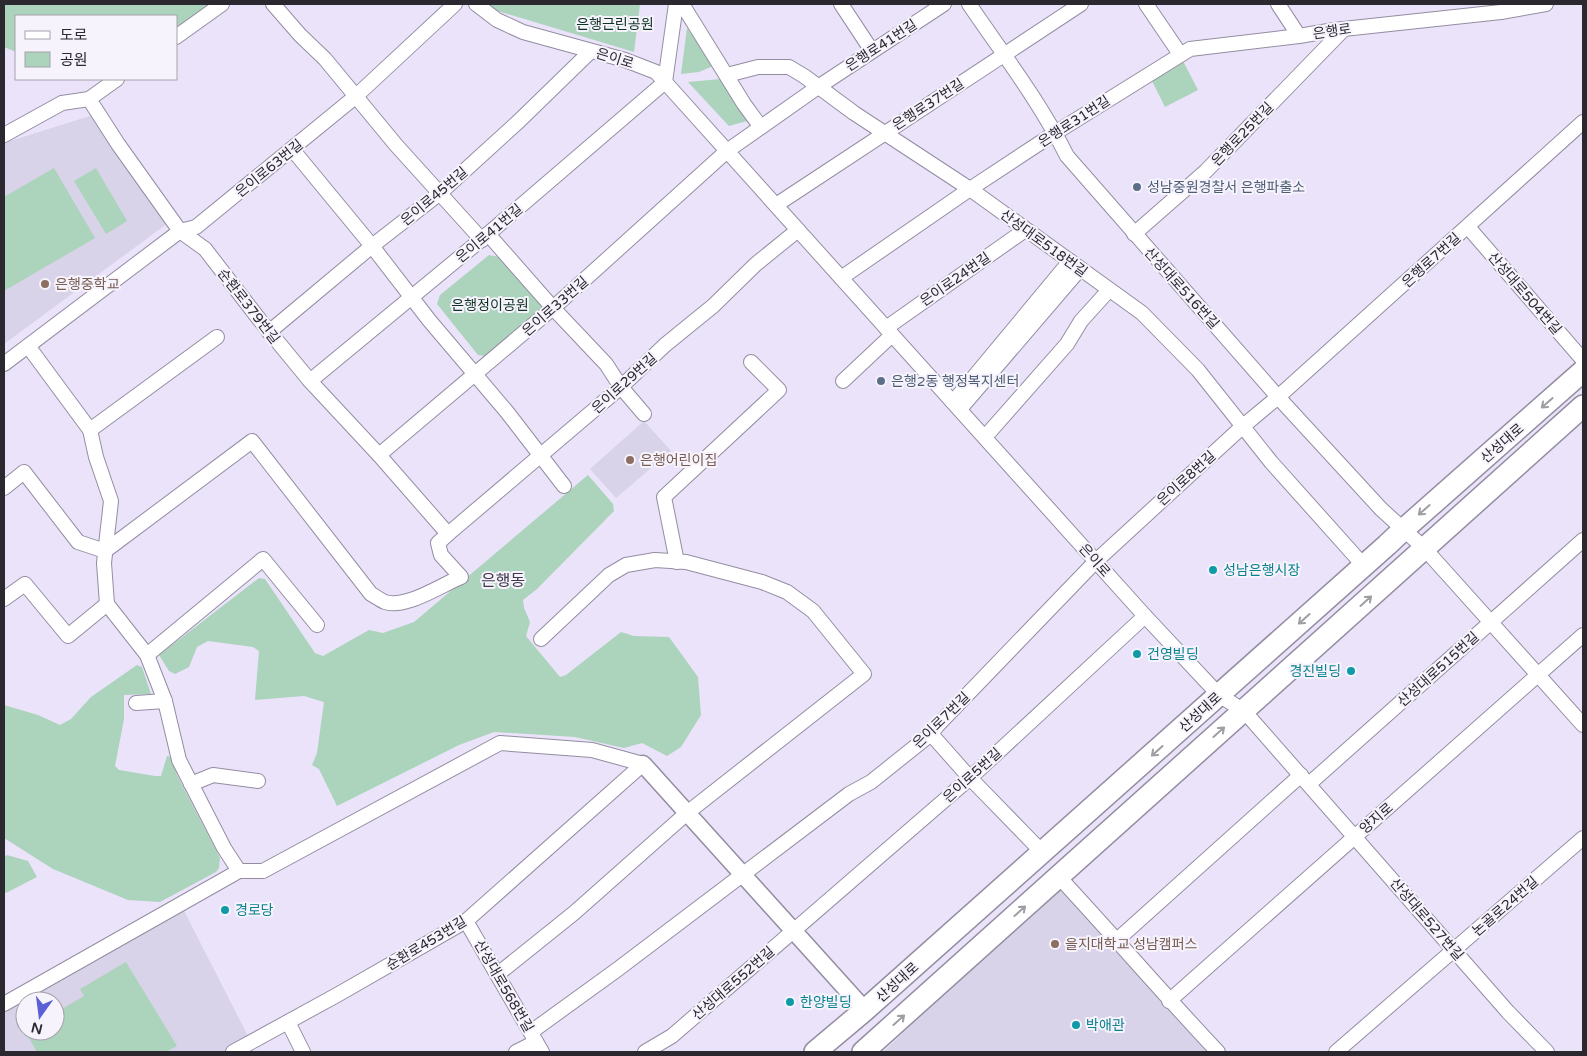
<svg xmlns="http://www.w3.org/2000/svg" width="1587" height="1056" font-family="'Varela Round','Noto Sans KR',sans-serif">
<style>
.education{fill:#d8d3e8;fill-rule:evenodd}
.green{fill:#acd3bc}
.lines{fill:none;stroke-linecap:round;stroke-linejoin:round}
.minor-casing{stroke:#948da2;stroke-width:16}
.tertiary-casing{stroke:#948da2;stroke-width:19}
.primary-casing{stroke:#948da2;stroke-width:24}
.minor{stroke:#fff;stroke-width:14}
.tertiary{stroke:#fff;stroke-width:16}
.primary{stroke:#fff;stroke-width:21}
.oneway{stroke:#a09ea2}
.service-dot{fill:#5c6f8a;stroke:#f6f3fc;stroke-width:2}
.education-dot{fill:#8d6e63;stroke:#f6f3fc;stroke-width:2}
.culture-dot{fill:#0f9aa8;stroke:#f6f3fc;stroke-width:2}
.labels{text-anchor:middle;stroke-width:4;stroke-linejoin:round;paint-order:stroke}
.park-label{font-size:14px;fill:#0e3321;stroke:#f6f3fc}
.street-label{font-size:14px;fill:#2b2830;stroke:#f6f3fc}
.service-label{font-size:14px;fill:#4e5e75;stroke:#f6f3fc;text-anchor:start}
.education-label{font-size:14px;fill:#785e54;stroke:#f6f3fc;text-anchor:start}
.culture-label{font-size:14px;fill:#0d838f;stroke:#f6f3fc;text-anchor:start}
.quarter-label{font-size:16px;fill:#3e384a;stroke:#f6f3fc}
</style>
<rect width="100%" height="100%" fill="#eae3fa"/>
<g class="education">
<path d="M 93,115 L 168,223 L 4,344 L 4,142 L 20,138 Z"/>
<path d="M 644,421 L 671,451 L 616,498 L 590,469 Z"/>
<path d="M 1060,883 L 1164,1005 L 1209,1052 L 883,1052 Z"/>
<path d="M 181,905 L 251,1042 L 234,1052 L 4,1052 L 4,1012 ZM 25,1001 L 55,1001 L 55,1031 L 25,1031 Z"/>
</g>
<g class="green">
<path d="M 4,4 L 213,4 L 176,32 L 176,16 L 16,16 L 16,52 L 4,47 Z"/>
<path d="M 486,4 L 640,4 L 634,52 L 491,9 Z"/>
<path d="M 687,28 L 713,66 L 699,72 L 681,74 Z"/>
<path d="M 1183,61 L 1198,90 L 1165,107 L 1150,77 Z"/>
<path d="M 721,79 L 747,121 L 729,126 L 688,82 Z"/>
<path d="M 54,168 L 95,238 L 4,291 L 4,197 Z"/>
<path d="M 96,168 L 127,221 L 106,234 L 74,181 Z"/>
<path d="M 489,255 L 499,257 L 548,310 L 490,357 L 478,355 L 437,304 L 440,295 Z"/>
<path d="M 588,475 L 613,504 L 614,511 L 537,589 L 523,600 L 524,608 L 530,622 L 526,636 L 560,677 L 566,675 L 621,632 L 634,636 L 669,637 L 698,677 L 701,715 L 681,747 L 667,756 L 642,743 L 624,748 L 575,737 L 494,732 L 459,745 L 337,806 L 319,769 L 312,765 L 317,753 L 324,702 L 304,696 L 255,700 L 259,651 L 253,647 L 208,641 L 197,647 L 189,667 L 175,674 L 169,671 L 159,655 L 259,578 L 265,579 L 315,653 L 323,656 L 369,630 L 383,633 L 414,622 Z"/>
<path d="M 137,665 L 142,667 L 151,694 L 124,695 L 124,719 L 115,766 L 119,770 L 155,776 L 161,776 L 167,756 L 171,757 L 177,775 L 220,858 L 219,868 L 216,872 L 160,902 L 128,900 L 53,869 L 4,838 L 4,705 L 38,715 L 60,725 L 71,719 L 91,697 Z"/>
<path d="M 7,855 L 28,861 L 37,877 L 6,893 L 4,892 L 4,857 Z"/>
<path d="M 126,962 L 177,1046 L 166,1052 L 37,1052 L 25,1031 L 55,1031 L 55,1013 L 84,996 L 80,989 Z"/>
</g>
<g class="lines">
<g class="minor-casing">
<g id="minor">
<path d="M 273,4 L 300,35 L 325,59 L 396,145 L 482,240"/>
<path d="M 476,4 L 497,20 L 523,32 L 625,60 L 656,72 L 1145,616 L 1219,695 L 1244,711 L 1508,1012 L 1547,1052"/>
<path d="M 682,4 L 744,104 L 760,126"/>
<path d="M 841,4 L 872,51"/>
<path d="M 969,4 C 1003,54 1040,102 1067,156 L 1278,397 L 1381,509 L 1424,548 L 1583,725"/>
<path d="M 1146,4 L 1180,54"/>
<path d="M 1278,4 L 1299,36"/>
<path d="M 176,37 L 222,4"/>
<path d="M 727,75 L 758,67 L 789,67 L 804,76 L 854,113 L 970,189 L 1142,313 L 1198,370 L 1271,462 L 1364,566"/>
<path d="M 665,82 L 676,4"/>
<path d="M 89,99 L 117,79"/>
<path d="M 4,135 L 62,103 L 89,99 L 118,144 L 180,231 L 205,249 L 259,319 L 310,381 L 379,455 L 448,534 L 438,543 L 441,555 L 461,577 C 441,585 406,609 385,602 C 380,600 375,596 371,594 L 252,441 L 105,551 L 78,542 L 24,472 L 4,488"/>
<path d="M 292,149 L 372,246 L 429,320 L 507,412 L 564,486"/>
<path d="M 776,205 L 1081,4"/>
<path d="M 1468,227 L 1583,360"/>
<path d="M 488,234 L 553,308 L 606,364 L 621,387 L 644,414"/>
<path d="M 1134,234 L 1206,171 L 1344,29"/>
<path d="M 841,278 L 970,189 L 1055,133 L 1190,49 L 1299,36 L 1334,30 L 1501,12 L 1546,4"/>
<path d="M 886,328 L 1025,230"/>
<path d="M 269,332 L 372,246 L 440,193 L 519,121 L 591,51"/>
<path d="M 28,346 L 90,430 L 96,457 L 111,501 L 104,563 L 107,604 L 147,655 L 165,701 L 179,760 L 224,848 L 239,871"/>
<path d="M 4,364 L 180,231 L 196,227 L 355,97 L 455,4"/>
<path d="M 310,381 L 488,234 L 665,82"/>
<path d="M 843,381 L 892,335"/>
<path d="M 953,402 L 1070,261"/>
<path d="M 960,409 L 1080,269"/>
<path d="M 90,430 L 217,337"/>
<path d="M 985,437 L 1067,344 L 1081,321 L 1109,290"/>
<path d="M 379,455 L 553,308 L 727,151 L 818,87 L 944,4"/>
<path d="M 448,534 L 621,387 L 665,345 L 713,306 L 756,264 L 798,230"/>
<path d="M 677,562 L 664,497 L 779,390 L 751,362"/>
<path d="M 4,599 L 25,584 L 68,636 L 107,604"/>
<path d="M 147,655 L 263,559 L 317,625"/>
<path d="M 136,703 L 165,701"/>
<path d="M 931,734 L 970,778 L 1042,852"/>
<path d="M 191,784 L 213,775 L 258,781"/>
<path d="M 1309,784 L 1583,540"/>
<path d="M 1059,877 C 1113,935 1164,995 1218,1052"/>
<path d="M 466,921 L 542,1052"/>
<path d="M 1117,940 L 1301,775"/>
<path d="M 498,974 L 574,913 L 687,813 L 864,674 L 813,611 L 787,592 L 762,582 L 686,562 L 655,560 L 626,565 L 609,575 L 541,639"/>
<path d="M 1169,1001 L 1583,635"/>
<path d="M 4,1004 L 239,871 L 263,871 L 500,743 L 592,750 L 643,764"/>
<path d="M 288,1022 L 303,1052"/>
<path d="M 531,1032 L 618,969 L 849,794 L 871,782 L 931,734 L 937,726 L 1096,561 L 1242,427 L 1278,397 L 1583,122"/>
<path d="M 233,1052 L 337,995 L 466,921 L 643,764"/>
<path d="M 516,1052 L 536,1042"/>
<path d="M 645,1052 L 672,1036 L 970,778 L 1145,616"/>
<path d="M 1336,1052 L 1583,838"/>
</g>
</g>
<g class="tertiary-casing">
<path id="tertiary" d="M 643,764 L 865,1010"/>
</g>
<g class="primary-casing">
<g id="primary">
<path d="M 815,1052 L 865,1010 L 1387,545 L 1404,529 L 1583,371"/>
<path d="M 863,1052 L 1583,406"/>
</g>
</g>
<use href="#minor" class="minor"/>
<use href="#tertiary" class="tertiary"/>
<use href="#primary" class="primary"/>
</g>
<defs><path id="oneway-shaft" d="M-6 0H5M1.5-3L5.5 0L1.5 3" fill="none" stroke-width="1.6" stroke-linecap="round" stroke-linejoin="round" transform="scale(1.25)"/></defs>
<g class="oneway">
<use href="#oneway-shaft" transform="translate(1547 403) rotate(139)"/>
<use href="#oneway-shaft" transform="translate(1424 510) rotate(139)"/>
<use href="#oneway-shaft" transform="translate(1366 601) rotate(-42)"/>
<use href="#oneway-shaft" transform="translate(1304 619) rotate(138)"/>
<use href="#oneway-shaft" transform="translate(1219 732) rotate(-42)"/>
<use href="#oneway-shaft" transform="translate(1157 751) rotate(138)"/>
<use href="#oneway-shaft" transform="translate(1020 911) rotate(-42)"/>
<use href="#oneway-shaft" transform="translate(899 1020) rotate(-42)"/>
</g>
<g class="service-dot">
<circle cx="1137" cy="187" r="5"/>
<circle cx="881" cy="381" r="5"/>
</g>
<g class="education-dot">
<circle cx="45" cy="284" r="5"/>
<circle cx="630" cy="460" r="5"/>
<circle cx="1055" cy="944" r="5"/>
</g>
<g class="culture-dot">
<circle cx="1213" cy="570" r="5"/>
<circle cx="1137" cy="654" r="5"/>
<circle cx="1351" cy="671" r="5"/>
<circle cx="225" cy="910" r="5"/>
<circle cx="790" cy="1002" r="5"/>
<circle cx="1076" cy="1025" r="5"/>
</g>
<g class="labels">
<g class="park-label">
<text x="615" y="29">은행근린공원</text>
<text x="490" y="310">은행정이공원</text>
</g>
<g class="street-label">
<text transform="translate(1332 31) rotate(-8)" y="5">은행로</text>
<text transform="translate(881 45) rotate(-33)" y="5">은행로41번길</text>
<text transform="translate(615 58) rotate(17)" y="5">은이로</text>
<text transform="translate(928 104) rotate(-33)" y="5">은행로37번길</text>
<text transform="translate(1074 121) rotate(-33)" y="5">은행로31번길</text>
<text transform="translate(1242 134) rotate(-46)" y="5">은행로25번길</text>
<text transform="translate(269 168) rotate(-39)" y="5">은이로63번길</text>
<text transform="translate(434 196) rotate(-40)" y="5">은이로45번길</text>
<text transform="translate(489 233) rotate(-40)" y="5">은이로41번길</text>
<text transform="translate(1044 243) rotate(36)" y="5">산성대로518번길</text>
<text transform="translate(1431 260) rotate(-42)" y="5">은행로7번길</text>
<text transform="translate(955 279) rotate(-35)" y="5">은이로24번길</text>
<text transform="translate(1182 288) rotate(48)" y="5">산성대로516번길</text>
<text transform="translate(1525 293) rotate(49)" y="5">산성대로504번길</text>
<text transform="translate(249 306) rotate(52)" y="5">순환로379번길</text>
<text transform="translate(555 306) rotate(-41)" y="5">은이로33번길</text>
<text transform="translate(624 383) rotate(-42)" y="5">은이로29번길</text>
<text transform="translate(1502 443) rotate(-41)" y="5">산성대로</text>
<text transform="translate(1186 478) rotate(-42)" y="5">은이로8번길</text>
<text transform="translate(1095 560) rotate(48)" y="5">은이로</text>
<text transform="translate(1438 669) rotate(-42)" y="5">산성대로515번길</text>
<text transform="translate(1200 712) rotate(-42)" y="5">산성대로</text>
<text transform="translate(941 720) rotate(-44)" y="5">은이로7번길</text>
<text transform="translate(972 775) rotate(-42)" y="5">은이로5번길</text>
<text transform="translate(1376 818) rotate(-41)" y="5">양지로</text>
<text transform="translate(1505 906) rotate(-41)" y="5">논골로24번길</text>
<text transform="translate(1427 919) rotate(49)" y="5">산성대로527번길</text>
<text transform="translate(426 943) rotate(-31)" y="5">순환로453번길</text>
<text transform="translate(897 982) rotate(-42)" y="5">산성대로</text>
<text transform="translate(733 983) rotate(-41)" y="5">산성대로552번길</text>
<text transform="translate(504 986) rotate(60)" y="5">산성대로568번길</text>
</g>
<g class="service-label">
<text x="1147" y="192">성남중원경찰서 은행파출소</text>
<text x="891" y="386">은행2동 행정복지센터</text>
</g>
<g class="education-label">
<text x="55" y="289">은행중학교</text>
<text x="640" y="465">은행어린이집</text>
<text x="1065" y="949">을지대학교 성남캠퍼스</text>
</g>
<g class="culture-label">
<text x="1223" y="575">성남은행시장</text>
<text x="1147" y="659">건영빌딩</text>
<text x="1341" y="676" text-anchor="end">경진빌딩</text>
<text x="235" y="915">경로당</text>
<text x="800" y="1007">한양빌딩</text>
<text x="1086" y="1030">박애관</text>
</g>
<g class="quarter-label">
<text x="503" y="586">은행동</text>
</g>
</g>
<rect width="1587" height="1056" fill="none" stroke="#2b2830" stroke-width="10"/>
<rect x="15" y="15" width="162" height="65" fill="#f6f3fc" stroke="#a5a2aa"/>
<rect x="25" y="31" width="25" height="8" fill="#ffffff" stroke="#a5a2aa"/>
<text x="60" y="40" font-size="15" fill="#2b2830">도로</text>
<rect x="25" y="52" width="25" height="15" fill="#acd3bc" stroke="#a5a2aa"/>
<text x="60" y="65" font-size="15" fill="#2b2830">공원</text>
<g transform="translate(40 1016) rotate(194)"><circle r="24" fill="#f6f3fc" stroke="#a5a2aa"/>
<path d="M0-4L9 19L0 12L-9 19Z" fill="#5b60d7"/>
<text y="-8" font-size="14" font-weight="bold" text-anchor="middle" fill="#2b2830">N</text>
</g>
</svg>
